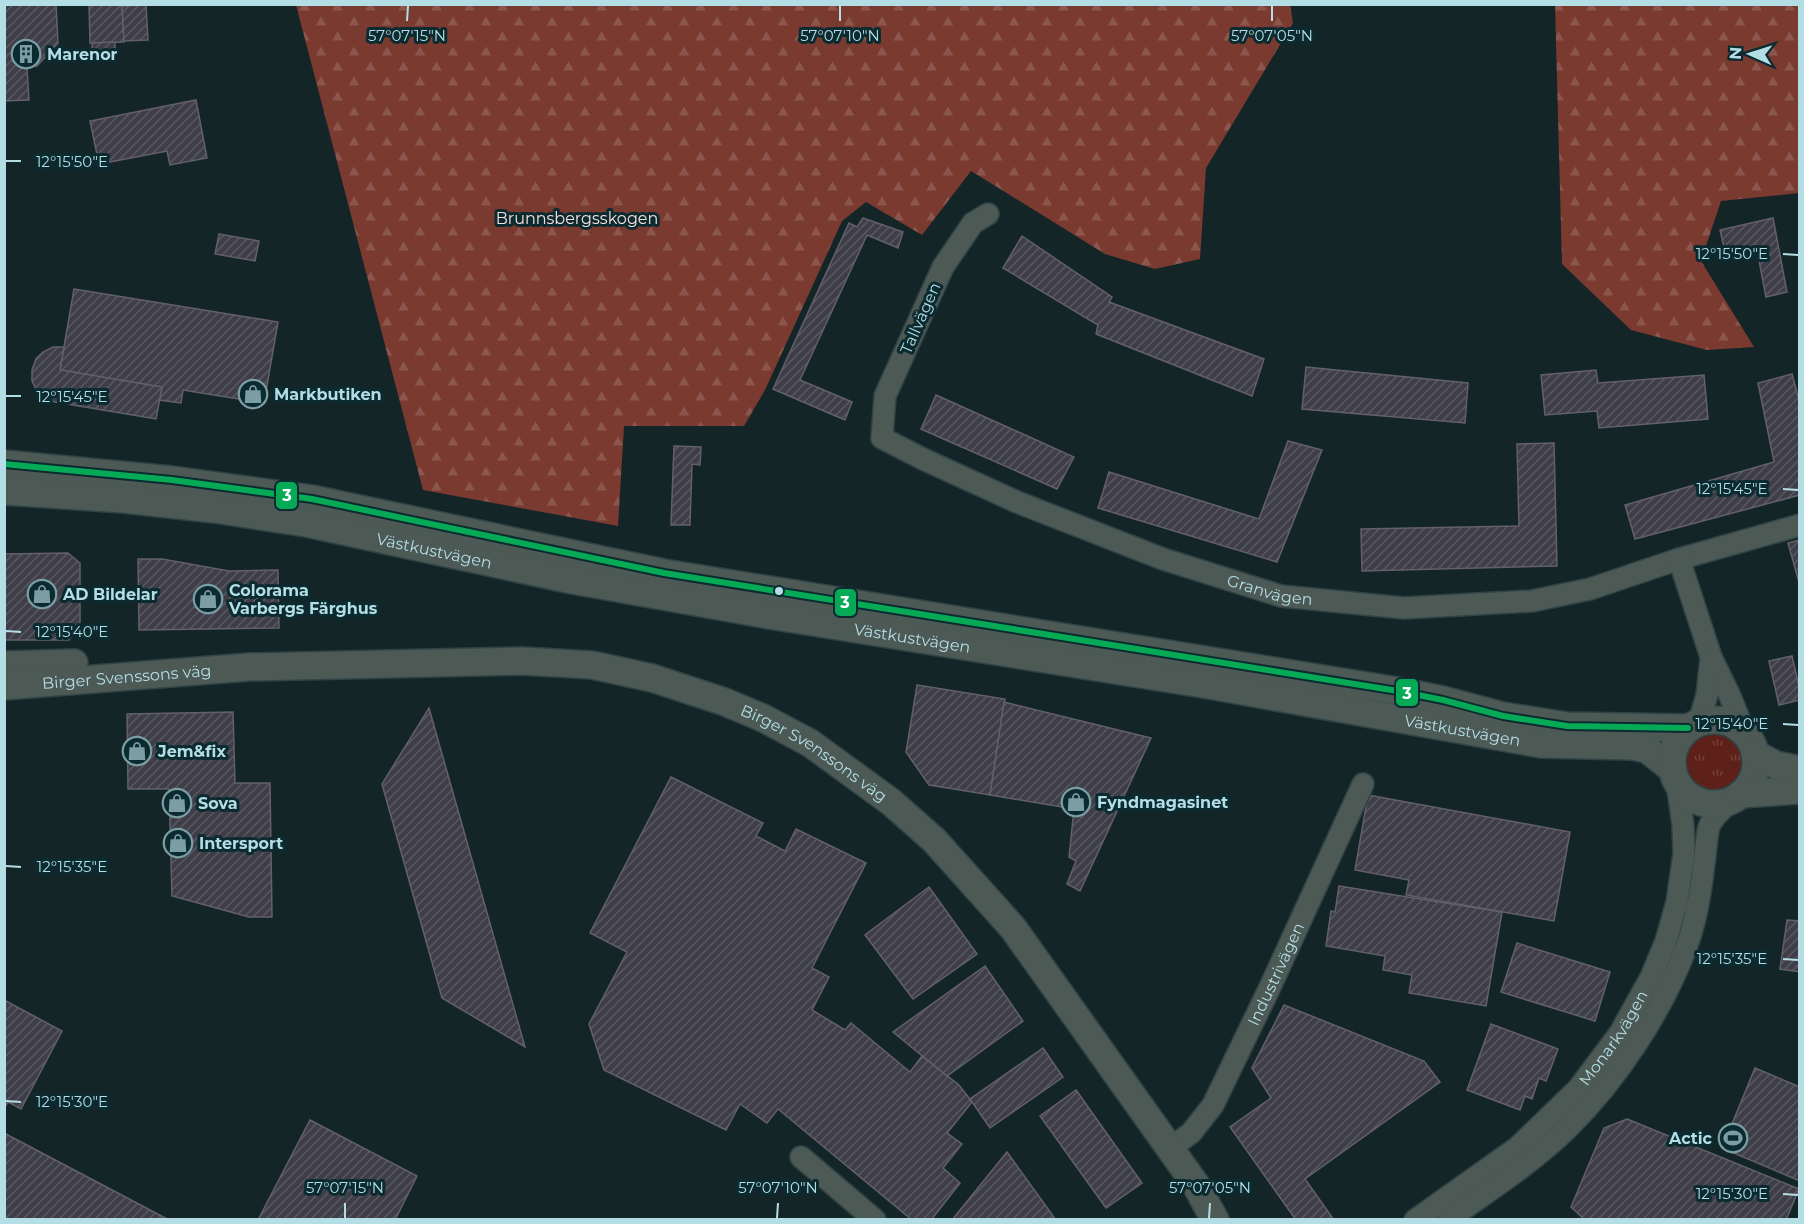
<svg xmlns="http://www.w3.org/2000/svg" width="1804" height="1224" font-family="Montserrat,sans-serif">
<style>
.grass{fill:url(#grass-tufts)}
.forest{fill:url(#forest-firs)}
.building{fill:url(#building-hatch);stroke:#63606b;stroke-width:1.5}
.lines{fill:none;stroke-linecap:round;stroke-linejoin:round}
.minor-casing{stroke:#2f4245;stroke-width:24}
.tertiary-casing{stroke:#2f4245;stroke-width:30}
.minor{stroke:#4c5954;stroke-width:21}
.tertiary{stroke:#4c5954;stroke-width:27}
.bus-1-casing{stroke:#0c2b30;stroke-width:10}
.bus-1{stroke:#06aa56;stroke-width:6}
.ticks{fill:none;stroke:#b3dee6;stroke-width:2}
.bus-dot{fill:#b3dee6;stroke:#0c2b30;stroke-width:2}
.labels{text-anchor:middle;stroke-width:6;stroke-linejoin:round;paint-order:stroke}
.poi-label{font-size:16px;font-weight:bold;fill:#b3dee6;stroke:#0c2b30;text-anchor:start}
.park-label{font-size:16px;fill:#f6ded9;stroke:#0c2b30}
.street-label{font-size:16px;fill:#b3dee6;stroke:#0c2b30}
.ticks-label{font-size:15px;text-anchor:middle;fill:#b3dee6;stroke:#0c2b30;stroke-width:6;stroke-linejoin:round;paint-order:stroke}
.line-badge{stroke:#0c2b30;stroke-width:2}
.badge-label{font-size:16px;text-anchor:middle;font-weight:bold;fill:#fff}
</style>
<defs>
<pattern id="grass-tufts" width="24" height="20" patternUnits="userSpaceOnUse" patternTransform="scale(1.5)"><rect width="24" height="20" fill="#5e2119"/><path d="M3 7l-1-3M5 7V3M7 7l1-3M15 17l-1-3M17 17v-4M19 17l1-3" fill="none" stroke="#73413a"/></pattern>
<pattern id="forest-firs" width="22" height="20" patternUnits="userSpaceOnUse" patternTransform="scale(1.5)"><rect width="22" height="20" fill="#7a3a30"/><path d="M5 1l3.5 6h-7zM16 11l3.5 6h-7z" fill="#8a564e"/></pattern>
<pattern id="building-hatch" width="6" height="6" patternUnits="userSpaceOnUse" patternTransform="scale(1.5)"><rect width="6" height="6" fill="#3f3e48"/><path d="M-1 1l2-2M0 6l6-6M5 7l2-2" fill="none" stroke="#585962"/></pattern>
</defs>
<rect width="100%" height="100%" fill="#142528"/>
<circle class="grass" cx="1713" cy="762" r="33"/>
<g class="forest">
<path d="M 1290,4 L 1293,23 L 1206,168 L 1200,259 L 1155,269 L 1105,254 L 971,171 L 922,235 L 866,202 L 842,221 L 765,390 L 744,426 L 624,426 L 618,526 L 423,490 L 296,5 Z"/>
<path d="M 1555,5 L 1799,5 L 1799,193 L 1721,201 L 1701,261 L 1754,347 L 1707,350 L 1631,330 L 1562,264 Z"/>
</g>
<g class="building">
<path d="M 4,4 L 56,4 L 58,43 L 37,66 L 27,67 L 29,100 L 4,101 Z"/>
<path d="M 89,4 L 122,4 L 124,42 L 90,43 Z"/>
<path d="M 146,5 L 148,40 L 124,41 L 122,6 Z"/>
<path d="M 115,42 L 115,57 L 92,58 L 92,43 Z"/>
<path d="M 196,100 L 207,158 L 170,165 L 167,151 L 99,164 L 90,121 Z"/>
<path d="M 863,218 L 903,232 L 898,248 L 867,235 L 800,380 L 852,402 L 845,420 L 773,389 L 849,223 L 857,227 Z"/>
<path d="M 1773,218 L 1787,292 L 1766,297 L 1756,245 L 1725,252 L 1720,230 Z"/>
<path d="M 219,234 L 259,241 L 255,261 L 215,254 Z"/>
<path d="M 1022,236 L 1112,297 L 1109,302 L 1264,359 L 1252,396 L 1096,334 L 1098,325 L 1003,268 Z"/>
<path d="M 74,289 L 278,322 L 264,403 L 183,390 L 181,403 L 159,400 L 162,387 L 60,370 Z"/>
<path d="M 53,347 L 64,347 L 60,370 L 162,387 L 156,419 L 55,402 L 45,398 L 37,391 L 32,381 L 32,370 L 36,359 L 43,352 Z"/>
<path d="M 1306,367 L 1468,383 L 1465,423 L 1302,409 Z"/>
<path d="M 1596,370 L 1598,383 L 1704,375 L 1708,419 L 1599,428 L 1597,411 L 1545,415 L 1541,375 Z"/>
<path d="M 1792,374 L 1800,404 L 1800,495 L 1635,539 L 1625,505 L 1774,462 L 1758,383 Z"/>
<path d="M 936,395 L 1074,457 L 1057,489 L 921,429 Z"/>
<path d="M 1288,441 L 1322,450 L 1277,562 L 1098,508 L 1109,472 L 1259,519 Z"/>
<path d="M 1554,443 L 1557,566 L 1362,571 L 1361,529 L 1519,526 L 1517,444 Z"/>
<path d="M 674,446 L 701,447 L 700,465 L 692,464 L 690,525 L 671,525 Z"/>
<path d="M 1800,540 L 1800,586 L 1788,543 Z"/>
<path d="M 68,553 L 80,563 L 80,626 L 69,640 L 4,640 L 4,554 Z"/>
<path d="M 138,559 L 162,559 L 229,571 L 278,570 L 279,628 L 139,630 Z"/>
<path d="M 1792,656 L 1800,691 L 1800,700 L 1779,705 L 1769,661 Z"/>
<path d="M 917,685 L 1005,699 L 990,795 L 929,785 L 906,752 Z"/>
<path d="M 1004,702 L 1151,738 L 1080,891 L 1067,884 L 1076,861 L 1069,857 L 1074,809 L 990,795 Z"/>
<path d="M 429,708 L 525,1047 L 442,998 L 382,784 Z"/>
<path d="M 233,712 L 235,783 L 270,783 L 272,917 L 249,917 L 172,896 L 169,789 L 128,789 L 127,714 Z"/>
<path d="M 671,777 L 763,823 L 756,836 L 785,851 L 796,829 L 866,863 L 812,968 L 829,977 L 812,1010 L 845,1030 L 851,1023 L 910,1072 L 922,1056 L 959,1085 L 972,1102 L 947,1133 L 962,1144 L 943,1168 L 960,1183 L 931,1220 L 912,1220 L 778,1109 L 767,1123 L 740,1104 L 726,1130 L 604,1070 L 589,1024 L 627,952 L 590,933 Z"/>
<path d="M 1368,795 L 1570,832 L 1554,921 L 1406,895 L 1409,880 L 1355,870 Z"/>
<path d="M 1339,886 L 1502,912 L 1486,1006 L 1409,993 L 1412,975 L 1383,970 L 1385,956 L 1326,946 L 1331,911 L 1335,912 Z"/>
<path d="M 929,887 L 977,954 L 913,999 L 865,935 Z"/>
<path d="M 1787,920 L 1800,921 L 1800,972 L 1780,969 Z"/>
<path d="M 1517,943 L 1610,972 L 1595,1021 L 1501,992 Z"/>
<path d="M 985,966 L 1023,1021 L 947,1076 L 893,1032 Z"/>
<path d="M 4,1000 L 62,1031 L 21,1109 L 8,1102 L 4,1109 Z"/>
<path d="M 1284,1005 L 1424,1061 L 1440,1082 L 1305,1179 L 1334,1220 L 1296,1220 L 1230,1127 L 1271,1098 L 1252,1068 Z"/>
<path d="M 1491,1024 L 1558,1049 L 1546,1081 L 1539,1078 L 1532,1099 L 1525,1096 L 1520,1110 L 1467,1090 Z"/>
<path d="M 1043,1048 L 1063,1077 L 990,1128 L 970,1099 Z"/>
<path d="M 1755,1068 L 1800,1087 L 1800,1181 L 1722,1148 Z"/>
<path d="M 1076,1090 L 1142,1183 L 1106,1208 L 1040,1116 Z"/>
<path d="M 1627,1119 L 1799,1189 L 1786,1220 L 1585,1220 L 1571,1207 L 1604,1128 Z"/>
<path d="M 310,1120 L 417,1176 L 395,1220 L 258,1220 Z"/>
<path d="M 4,1133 L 169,1220 L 4,1220 Z"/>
<path d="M 1007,1152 L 1056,1220 L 952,1220 Z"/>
</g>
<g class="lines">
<g class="minor-casing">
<g id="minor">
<path id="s1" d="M 988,214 L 973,223 L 943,267 L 885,396 L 882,438 L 923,459 L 1017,502 L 1163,559 L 1281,596 L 1404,608 L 1532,601 L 1590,589 L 1679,559 L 1800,525"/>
<path d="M 1679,559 L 1711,657 L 1729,694 L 1745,733"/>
<path d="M 1699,722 L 1707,695 L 1711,658"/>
<path id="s2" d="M 1169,1149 L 1191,1133 L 1213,1105 L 1271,985 L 1363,784"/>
<path d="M 801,1157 L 875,1220"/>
<path id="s3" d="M 1415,1220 L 1518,1147 L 1578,1089 L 1620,1033 L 1651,977 L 1666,941 L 1677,902 L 1684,853 L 1683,825 L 1677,783"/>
<path d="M 1448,1220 C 1488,1191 1531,1164 1567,1129 C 1617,1080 1661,1013 1686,948 C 1696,921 1701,892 1704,863 C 1706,852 1706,838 1709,827 C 1713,816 1724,807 1733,800"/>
</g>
</g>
<g class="tertiary-casing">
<g id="tertiary">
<path d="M 4,464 L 172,480 L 312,499 L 664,573 L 1398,691 L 1443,700 L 1503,716 L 1567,726 L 1688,728"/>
<path id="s4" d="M 4,491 L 123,499 L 214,509 L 306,523 L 572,580 L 775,616 L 1203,684 L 1541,744 L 1631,746 L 1647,749 L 1672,769"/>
<path d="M 4,665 L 74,663"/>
<path id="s5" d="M 4,686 L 249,667 L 522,661 L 592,665 L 652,678 L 725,702 L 763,718 L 810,743 L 891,802 L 934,840 L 1013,928 L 1196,1185 L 1215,1220"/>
<circle cx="1714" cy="762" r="42"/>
<path d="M 1755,754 L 1776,765 L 1800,770"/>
<path d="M 1741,794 L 1800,790"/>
</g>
</g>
<use href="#minor" class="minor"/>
<use href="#tertiary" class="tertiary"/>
<g class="bus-1-casing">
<path id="bus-1" d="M 4,464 L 172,480 L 312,499 L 664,573 L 1398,691 L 1443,700 L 1503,716 L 1567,726 L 1688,728"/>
</g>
<use href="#bus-1" class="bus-1"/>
</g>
<path class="ticks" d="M 407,21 L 408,6M 840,21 L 840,6M 1272,21 L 1272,6M 6,161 L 21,161M 1783,254 L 1798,255M 6,396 L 21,396M 1783,489 L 1798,490M 6,631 L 21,632M 1783,724 L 1798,725M 6,866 L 21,867M 1783,959 L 1798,960M 6,1101 L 21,1102M 1783,1194 L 1798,1195M 345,1218 L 345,1203M 777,1218 L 778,1203M 1209,1218 L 1210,1203"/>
<defs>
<g id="building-ring" transform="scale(1.5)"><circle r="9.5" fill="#0c2b30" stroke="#7b9da4" stroke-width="1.5"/><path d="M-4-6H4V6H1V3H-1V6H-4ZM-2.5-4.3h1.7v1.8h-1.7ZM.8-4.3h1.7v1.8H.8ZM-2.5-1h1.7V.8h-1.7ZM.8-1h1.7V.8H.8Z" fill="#7b9da4"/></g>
<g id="shop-ring" transform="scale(1.5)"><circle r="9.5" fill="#0c2b30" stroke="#7b9da4" stroke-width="1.5"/><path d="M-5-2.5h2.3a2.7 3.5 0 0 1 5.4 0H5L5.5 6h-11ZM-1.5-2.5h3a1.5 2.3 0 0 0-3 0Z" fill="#7b9da4"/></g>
<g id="stadium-ring" transform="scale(1.5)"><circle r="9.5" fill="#0c2b30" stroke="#7b9da4" stroke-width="1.5"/><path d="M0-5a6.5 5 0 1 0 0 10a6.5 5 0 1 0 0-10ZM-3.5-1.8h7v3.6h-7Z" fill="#7b9da4"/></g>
</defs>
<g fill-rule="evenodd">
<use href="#building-ring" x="26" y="54"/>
<use href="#shop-ring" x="253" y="394"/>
<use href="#shop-ring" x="42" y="594"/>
<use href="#shop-ring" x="208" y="599"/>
<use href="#shop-ring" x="137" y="751"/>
<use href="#shop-ring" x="1076" y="802"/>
<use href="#shop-ring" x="177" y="803"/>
<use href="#shop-ring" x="178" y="843"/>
<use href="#stadium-ring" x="1733" y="1138"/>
</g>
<circle class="bus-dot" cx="779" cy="591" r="5"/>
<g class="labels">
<g class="poi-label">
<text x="47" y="60">Marenor</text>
<text x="274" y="400">Markbutiken</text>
<text x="229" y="596">Colorama<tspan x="229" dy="18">Varbergs Färghus</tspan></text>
<text x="63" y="600">AD Bildelar</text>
<text x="158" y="757">Jem&amp;fix</text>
<text x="1097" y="808">Fyndmagasinet</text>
<text x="198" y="809">Sova</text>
<text x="199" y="849">Intersport</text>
<text x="1712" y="1144" text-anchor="end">Actic</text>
</g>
<g class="park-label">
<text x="577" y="224">Brunnsbergsskogen</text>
</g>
<g class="street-label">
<text transform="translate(920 318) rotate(-66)" y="6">Tallvägen</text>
<text dy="6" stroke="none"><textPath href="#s4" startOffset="435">Västkustvägen</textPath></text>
<text dy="6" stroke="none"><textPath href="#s1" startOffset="672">Granvägen</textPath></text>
<text dy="6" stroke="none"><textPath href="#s4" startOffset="921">Västkustvägen</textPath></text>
<text dy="6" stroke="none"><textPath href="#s5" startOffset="123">Birger Svenssons väg</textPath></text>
<text dy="6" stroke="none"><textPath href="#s4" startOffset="1479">Västkustvägen</textPath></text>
<text dy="6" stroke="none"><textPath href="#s5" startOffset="830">Birger Svenssons väg</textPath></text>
<text dy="6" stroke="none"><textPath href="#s2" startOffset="208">Industrivägen</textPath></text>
<text dy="6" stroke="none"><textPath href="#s3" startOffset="272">Monarkvägen</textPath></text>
</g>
</g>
<g class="ticks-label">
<text x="407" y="41">57°07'15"N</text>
<text x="840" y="41">57°07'10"N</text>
<text x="1272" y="41">57°07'05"N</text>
<text x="72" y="167">12°15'50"E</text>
<text x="1732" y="259">12°15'50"E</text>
<text x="72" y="402">12°15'45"E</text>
<text x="1732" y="494">12°15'45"E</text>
<text x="72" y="637">12°15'40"E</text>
<text x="1732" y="729">12°15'40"E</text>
<text x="72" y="872">12°15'35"E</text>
<text x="1732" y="964">12°15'35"E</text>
<text x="72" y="1107">12°15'30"E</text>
<text x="345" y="1193">57°07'15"N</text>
<text x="778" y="1193">57°07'10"N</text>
<text x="1210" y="1193">57°07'05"N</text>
<text x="1732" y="1199">12°15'30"E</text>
</g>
<g class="line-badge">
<rect x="275" y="481" width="23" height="29" rx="6" fill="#06aa56"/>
<rect x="834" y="588" width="23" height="29" rx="6" fill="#06aa56"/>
<rect x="1395" y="678" width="24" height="29" rx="6" fill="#06aa56"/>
</g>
<g class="badge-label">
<text x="287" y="501">3</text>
<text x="845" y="608">3</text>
<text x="1407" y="699">3</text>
</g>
<rect width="1804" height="1224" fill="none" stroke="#b3dee6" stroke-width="12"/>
<g transform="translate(1750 54) rotate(273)" stroke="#0c2b30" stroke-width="4.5" paint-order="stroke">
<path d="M0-4.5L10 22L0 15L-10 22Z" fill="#b3dee6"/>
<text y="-9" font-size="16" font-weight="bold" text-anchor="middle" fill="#b3dee6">N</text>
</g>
</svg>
